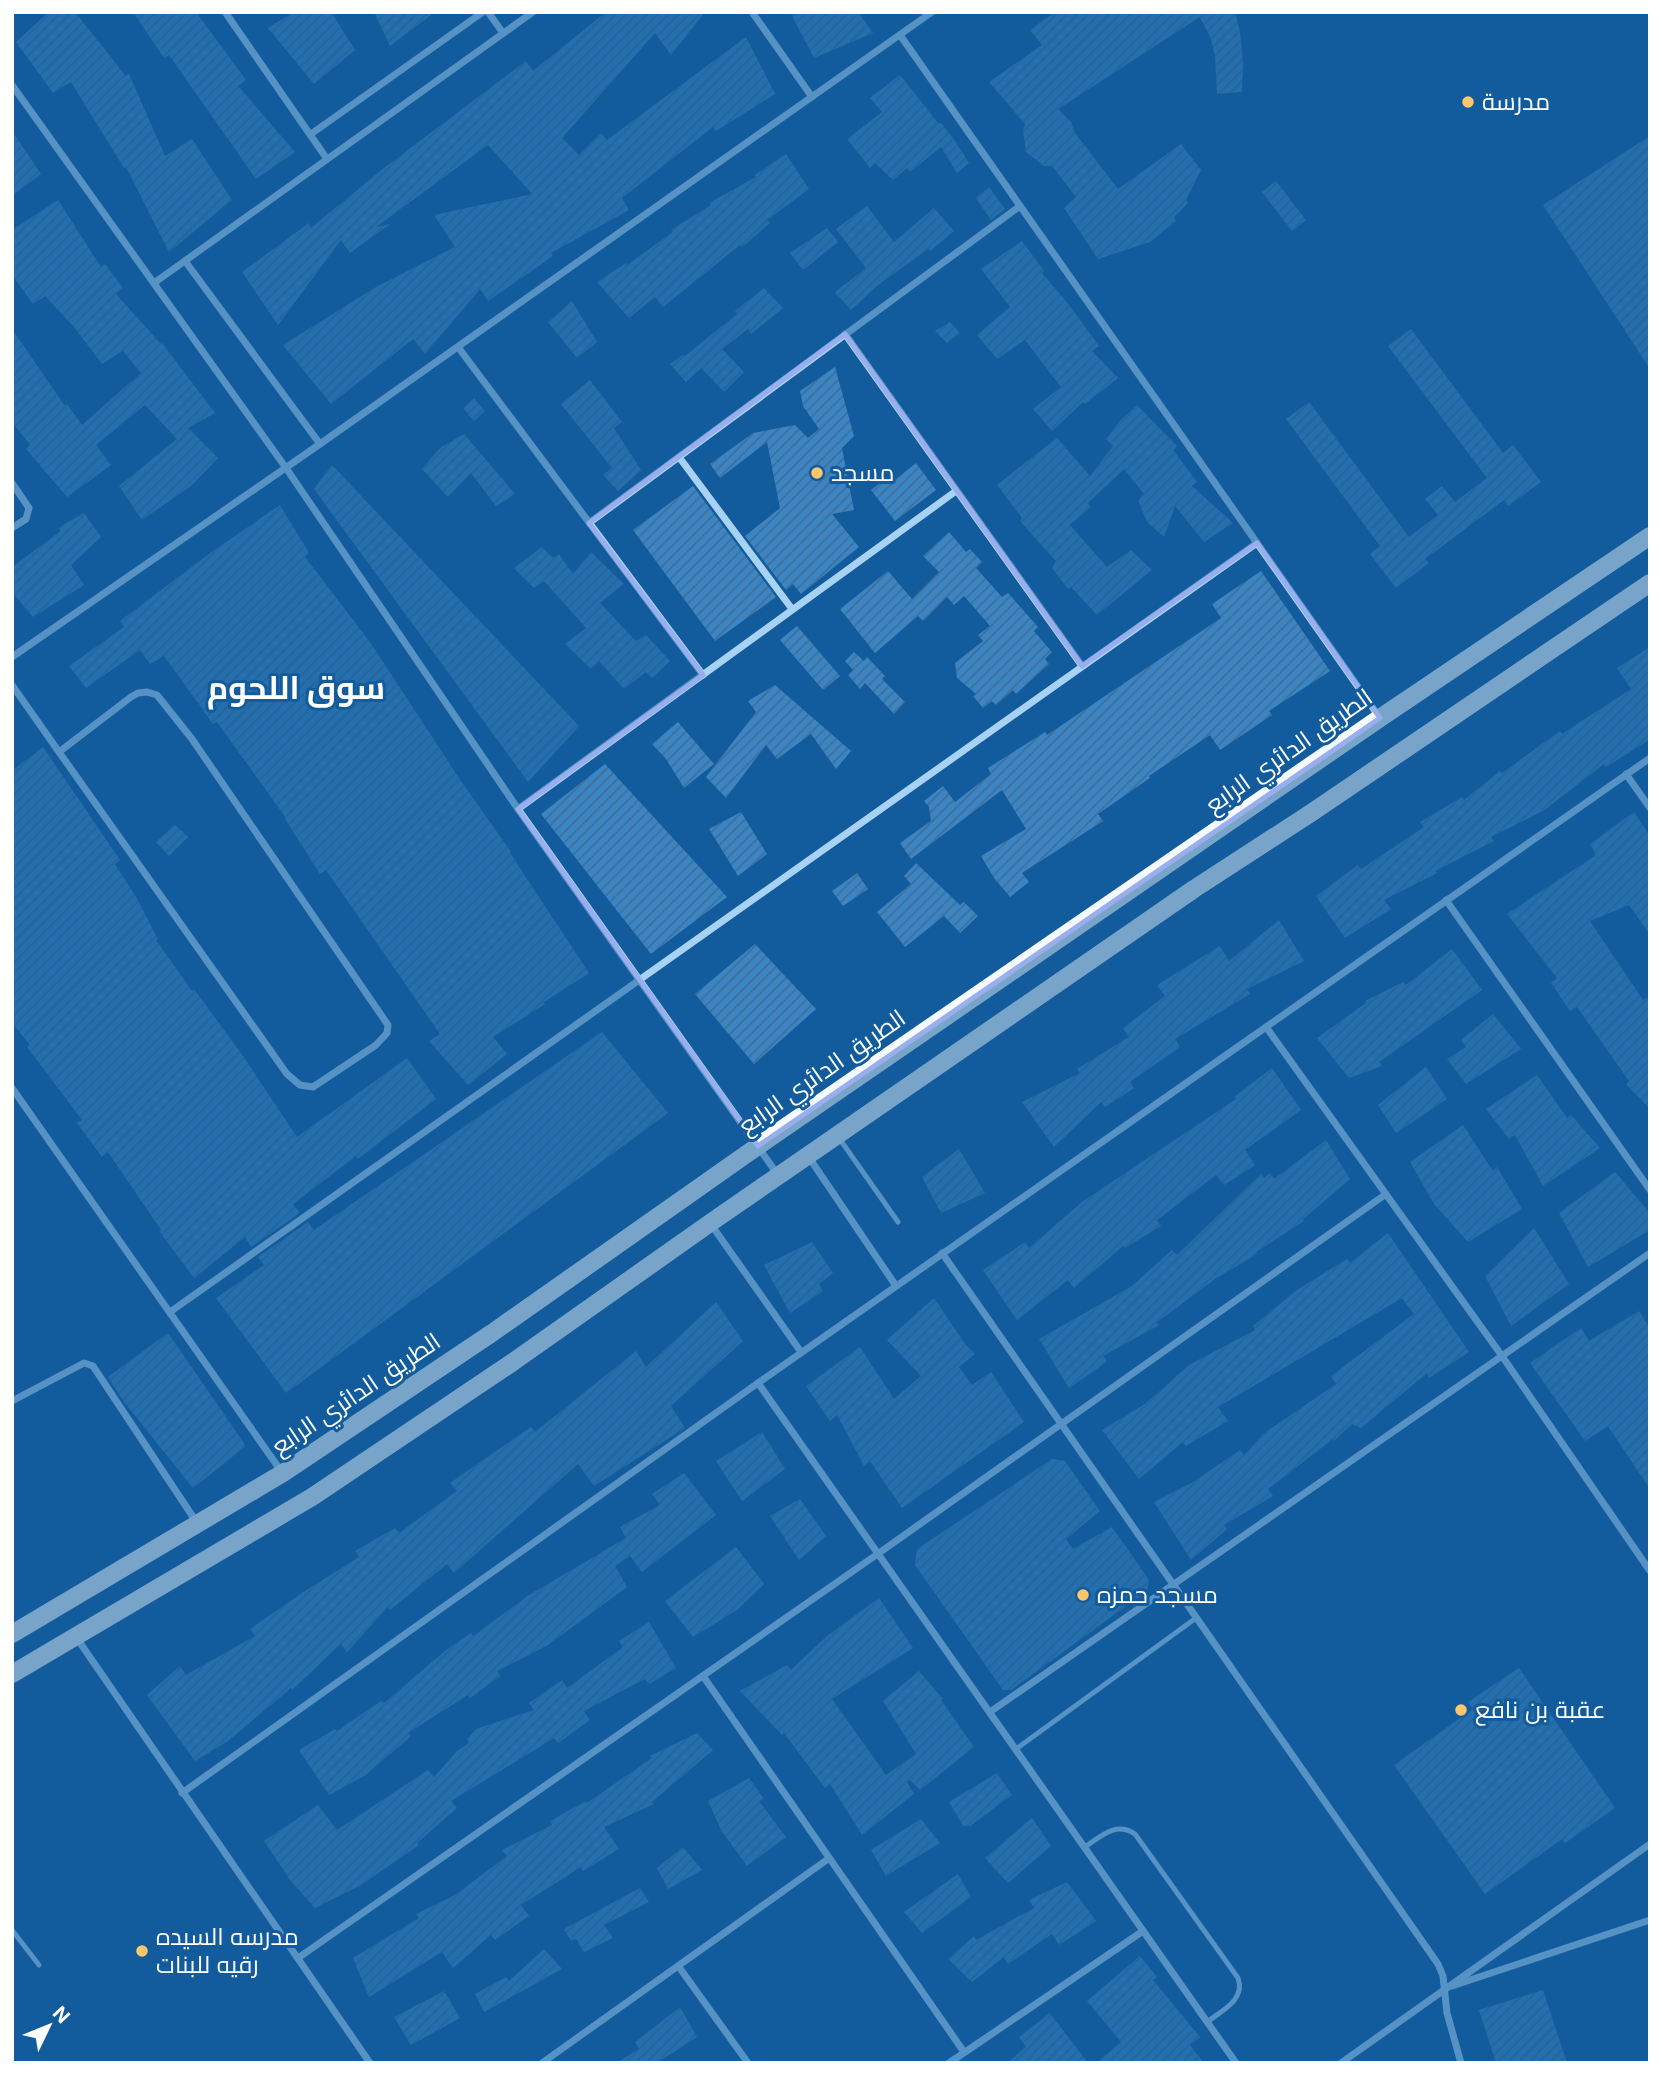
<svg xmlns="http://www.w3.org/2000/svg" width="1662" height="2075" font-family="Inter,Cairo,sans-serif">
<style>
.building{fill:url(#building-hatch)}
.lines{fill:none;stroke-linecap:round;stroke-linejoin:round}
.service{stroke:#a8d2f4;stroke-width:5}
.minor{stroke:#a8d2f4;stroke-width:7}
.primary{stroke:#f5faff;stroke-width:18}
.marked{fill:none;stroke:#99afed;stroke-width:5;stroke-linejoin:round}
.poi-dot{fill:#ffc66b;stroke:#125c9d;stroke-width:2.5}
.labels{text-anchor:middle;stroke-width:6;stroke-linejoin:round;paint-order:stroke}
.poi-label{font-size:24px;fill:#fff;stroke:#125c9d;text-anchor:start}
.street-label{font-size:24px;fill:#fff;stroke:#125c9d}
.district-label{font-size:32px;font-weight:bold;fill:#fff;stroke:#125c9d}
</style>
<defs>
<pattern id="building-hatch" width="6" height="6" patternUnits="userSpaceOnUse" patternTransform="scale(1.75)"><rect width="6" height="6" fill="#3b85c4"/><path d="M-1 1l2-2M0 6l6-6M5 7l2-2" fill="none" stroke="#426e94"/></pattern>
</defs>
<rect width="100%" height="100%" fill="#125c9d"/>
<g class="building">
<path d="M 49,12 L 75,12 L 126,76 L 129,74 L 165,156 L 192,139 L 232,200 L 169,252 L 126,167 L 124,168 L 71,82 L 53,93 L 16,42 Z"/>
<path d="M 133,12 L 196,12 L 246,80 L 238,86 L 295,152 L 256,179 L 169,55 L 164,58 Z"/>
<path d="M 294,12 L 331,12 L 355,50 L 314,84 L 268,28 Z"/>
<path d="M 374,12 L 435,12 L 390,46 Z"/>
<path d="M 606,12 L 705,12 L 671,55 L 655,33 L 562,138 L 579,155 L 601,133 L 607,140 L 746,37 L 775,94 L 716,131 L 713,127 L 622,198 L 629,210 L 551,253 L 553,256 L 488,301 L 480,289 L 425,354 L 413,339 L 331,404 L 283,345 L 376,287 L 455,247 L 434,215 L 532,194 L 488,145 L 376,227 L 390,224 L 350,253 L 341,240 L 278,325 L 242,272 L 309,223 L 311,228 L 384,168 L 526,61 L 533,71 Z"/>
<path d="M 790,12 L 858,12 L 873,33 L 814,58 Z"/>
<path d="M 1055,12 L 1235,12 L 1240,32 L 1243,62 L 1242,92 L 1217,94 L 1215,56 L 1211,39 L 1200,17 L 1058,109 L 1071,122 L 1075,133 L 1118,189 L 1181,144 L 1201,170 L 1186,200 L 1188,203 L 1174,217 L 1176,221 L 1150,242 L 1098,259 L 1064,208 L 1076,197 L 1052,166 L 1044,166 L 1026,152 L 1023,131 L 1025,124 L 989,82 L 1042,45 L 1030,30 Z"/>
<path d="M 900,75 L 939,124 L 941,123 L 953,138 L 969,163 L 957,173 L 941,147 L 910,172 L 907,168 L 893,180 L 875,163 L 870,168 L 847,139 L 882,112 L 870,98 Z"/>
<path d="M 12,131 L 41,174 L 12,196 Z"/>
<path d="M 1650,136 L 1650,369 L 1543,205 Z"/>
<path d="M 786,154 L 809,189 L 767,220 L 770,223 L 742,247 L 740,245 L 663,307 L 655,297 L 629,318 L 597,282 L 626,263 L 627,265 L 673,232 L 671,230 L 711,205 L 709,203 L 756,177 L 755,175 Z"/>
<path d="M 1276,181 L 1306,220 L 1292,231 L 1262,192 Z"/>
<path d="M 989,187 L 1005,209 L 991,220 L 976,198 Z"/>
<path d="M 58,200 L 101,267 L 105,264 L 123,288 L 116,294 L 161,344 L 162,343 L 215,413 L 188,428 L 218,458 L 191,486 L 142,520 L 119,486 L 177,439 L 145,405 L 96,445 L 111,465 L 67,497 L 26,449 L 30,445 L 12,422 L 12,329 L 65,406 L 67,404 L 82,425 L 141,373 L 123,351 L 102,364 L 74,327 L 45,296 L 33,304 L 12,275 L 12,230 Z"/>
<path d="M 867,206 L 894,242 L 934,208 L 954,231 L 930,251 L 928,249 L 877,286 L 851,310 L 835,292 L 866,268 L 836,229 Z"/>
<path d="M 827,228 L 838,242 L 803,270 L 790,253 Z"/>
<path d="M 1022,241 L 1044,271 L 1042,273 L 1069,305 L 1099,346 L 1092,351 L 1118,378 L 1085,404 L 1083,402 L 1052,431 L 1033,409 L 1061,387 L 1025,340 L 997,359 L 977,335 L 1010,307 L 981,269 Z"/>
<path d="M 764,288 L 783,308 L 751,334 L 748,329 L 722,349 L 744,372 L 724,392 L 701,368 L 686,382 L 670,364 L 683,355 L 685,356 L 737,314 L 735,311 Z"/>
<path d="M 572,301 L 597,342 L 577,358 L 548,322 Z"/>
<path d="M 950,322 L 960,333 L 947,343 L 935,331 Z"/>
<path d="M 1411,329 L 1503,453 L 1513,445 L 1541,482 L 1508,506 L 1504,500 L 1425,559 L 1429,563 L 1396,588 L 1370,554 L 1380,546 L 1286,419 L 1309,402 L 1409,537 L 1438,515 L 1425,499 L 1442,486 L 1455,502 L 1487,478 L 1388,346 Z"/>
<path d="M 835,367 L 854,436 L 842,448 L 854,510 L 832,514 L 859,547 L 801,594 L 793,584 L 786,590 L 745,536 L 780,508 L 767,442 L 720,478 L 710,464 L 753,433 L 795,425 L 808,438 L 819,429 L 803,406 L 800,391 Z"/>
<path d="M 590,380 L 622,422 L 614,428 L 641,470 L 618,491 L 603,475 L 612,468 L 561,404 Z"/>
<path d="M 474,398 L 485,411 L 474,421 L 463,408 Z"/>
<path d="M 1137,405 L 1177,446 L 1173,450 L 1197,482 L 1192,486 L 1233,523 L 1204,542 L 1175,506 L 1164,537 L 1147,522 L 1138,500 L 1144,494 L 1124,469 L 1088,503 L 1091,507 L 1070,525 L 1107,567 L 1131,550 L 1152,570 L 1097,615 L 1071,587 L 1068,589 L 1052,568 L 1056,561 L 1020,521 L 1022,518 L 997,485 L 1057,438 L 1090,476 L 1113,446 L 1106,439 L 1120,421 Z"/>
<path d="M 464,434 L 515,494 L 496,506 L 471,473 L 448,497 L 422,469 L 440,448 Z"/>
<path d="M 916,463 L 936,490 L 895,521 L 871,490 L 892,474 L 896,479 Z"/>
<path d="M 332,465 L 579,726 L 528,782 L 314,489 Z"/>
<path d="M 693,486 L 776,597 L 715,641 L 633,530 Z"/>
<path d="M 280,505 L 309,553 L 305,557 L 370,642 L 461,781 L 511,852 L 510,853 L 589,973 L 544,1002 L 545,1004 L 493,1037 L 507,1054 L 468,1085 L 429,1041 L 440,1034 L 326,870 L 320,874 L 285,819 L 286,818 L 217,722 L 213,724 L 164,656 L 150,664 L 140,650 L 86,688 L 69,666 L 124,627 L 120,621 L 213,551 Z"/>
<path d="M 84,513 L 101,537 L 71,565 L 84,585 L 33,617 L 12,592 L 12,567 L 61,531 L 58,528 Z"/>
<path d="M 949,532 L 966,552 L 970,549 L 982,562 L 976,568 L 1002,597 L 1008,593 L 1038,627 L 1034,631 L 1052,652 L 1045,659 L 1049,664 L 1016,694 L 1013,690 L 996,705 L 992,701 L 983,708 L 973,696 L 976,694 L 957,678 L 955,663 L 983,641 L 978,635 L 990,626 L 964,596 L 954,605 L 947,597 L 923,621 L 918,616 L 875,653 L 840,609 L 888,571 L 912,599 L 939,572 L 923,556 Z"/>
<path d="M 542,547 L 553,558 L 559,554 L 573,574 L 591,552 L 624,584 L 600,603 L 636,641 L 646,635 L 670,661 L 652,678 L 646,672 L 624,689 L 599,661 L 591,669 L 565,644 L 586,628 L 544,581 L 534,588 L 514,568 Z"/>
<path d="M 1261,571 L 1330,671 L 1269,711 L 1272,715 L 1220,750 L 1210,735 L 1149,776 L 1150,778 L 1098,814 L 1103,821 L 1022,873 L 1029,882 L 1010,897 L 994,878 L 981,856 L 1026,829 L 1002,790 L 911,859 L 900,843 L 931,821 L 929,807 L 924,801 L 943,786 L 955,802 L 991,774 L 988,768 L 1045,732 L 1047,735 L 1221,618 L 1212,604 Z"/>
<path d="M 797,626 L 840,676 L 823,690 L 780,640 Z"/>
<path d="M 1650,647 L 1650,739 L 1606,767 L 1604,764 L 1543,811 L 1491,837 L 1494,841 L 1435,871 L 1437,873 L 1384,900 L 1391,909 L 1345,938 L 1316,896 L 1358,865 L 1361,869 L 1424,827 L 1420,822 L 1462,797 L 1464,800 L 1500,771 L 1502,773 L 1560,731 L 1562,734 L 1631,689 L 1617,668 Z"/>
<path d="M 854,652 L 864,661 L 867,657 L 885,676 L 882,679 L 905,702 L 894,714 L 865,683 L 860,689 L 848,675 L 853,670 L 845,661 Z"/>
<path d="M 775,685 L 851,751 L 836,769 L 811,734 L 777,759 L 766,745 L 726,798 L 706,777 L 756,712 L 748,701 Z"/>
<path d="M 678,722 L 714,764 L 684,788 L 666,759 L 652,744 Z"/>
<path d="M 43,747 L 120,860 L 115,864 L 136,897 L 158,939 L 156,940 L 192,991 L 194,989 L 243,1056 L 297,1137 L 407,1058 L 436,1099 L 358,1159 L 356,1156 L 293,1204 L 300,1213 L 251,1247 L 245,1237 L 194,1278 L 159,1231 L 161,1230 L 108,1152 L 102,1157 L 77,1123 L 82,1120 L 27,1047 L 30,1045 L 12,1023 L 12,771 Z"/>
<path d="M 605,764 L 727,897 L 651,954 L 541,814 Z"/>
<path d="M 741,812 L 767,854 L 738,876 L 709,829 Z"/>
<path d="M 1634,812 L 1650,836 L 1650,935 L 1629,905 L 1590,921 L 1643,1000 L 1650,996 L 1650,1109 L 1626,1084 L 1629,1081 L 1577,1007 L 1570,1011 L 1551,983 L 1557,978 L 1507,914 L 1596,855 L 1590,844 Z"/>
<path d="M 175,825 L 188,837 L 169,856 L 156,842 Z"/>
<path d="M 916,863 L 960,905 L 964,902 L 978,916 L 960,933 L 944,916 L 905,947 L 877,912 L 911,884 L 904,876 Z"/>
<path d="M 857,873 L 868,889 L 843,906 L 832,891 Z"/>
<path d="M 1279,920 L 1304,961 L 1247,989 L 1250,994 L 1175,1039 L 1180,1047 L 1130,1082 L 1134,1088 L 1105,1107 L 1101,1102 L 1054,1147 L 1022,1102 L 1080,1073 L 1077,1069 L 1129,1037 L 1123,1028 L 1165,996 L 1157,985 L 1220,946 L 1229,961 Z"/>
<path d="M 755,944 L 816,1009 L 754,1064 L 695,994 Z"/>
<path d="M 1452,949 L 1482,990 L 1379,1062 L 1382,1066 L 1349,1078 L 1317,1038 L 1366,1003 L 1365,1001 L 1403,982 L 1406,985 Z"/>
<path d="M 1493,1014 L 1521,1049 L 1466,1084 L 1447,1059 L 1466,1047 L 1461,1040 Z"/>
<path d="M 602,1032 L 668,1113 L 286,1393 L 216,1298 L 264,1265 L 258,1257 L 308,1222 L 314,1230 Z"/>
<path d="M 1426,1067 L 1447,1099 L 1396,1133 L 1378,1105 Z"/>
<path d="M 1272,1068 L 1301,1110 L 1245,1150 L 1255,1165 L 1224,1185 L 1216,1175 L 1157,1220 L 1161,1226 L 1125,1248 L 1123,1246 L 1074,1288 L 1068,1280 L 1017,1320 L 983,1270 L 1025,1242 L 1029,1248 L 1082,1202 L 1236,1099 L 1234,1097 Z"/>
<path d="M 1537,1075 L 1567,1118 L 1571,1115 L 1600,1148 L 1543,1186 L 1515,1135 L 1509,1139 L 1486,1109 Z"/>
<path d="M 1463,1125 L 1493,1171 L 1497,1167 L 1522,1209 L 1468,1242 L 1434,1204 L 1410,1162 Z"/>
<path d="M 1326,1140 L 1350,1179 L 1303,1219 L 1304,1221 L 1256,1252 L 1257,1254 L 1215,1279 L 1156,1323 L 1159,1325 L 1103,1356 L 1107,1362 L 1069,1388 L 1039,1339 L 1132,1286 L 1172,1250 L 1177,1255 L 1261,1174 L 1264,1178 L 1270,1173 L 1274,1179 Z"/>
<path d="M 959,1149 L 985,1193 L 941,1213 L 922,1177 Z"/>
<path d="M 1615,1172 L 1650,1213 L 1650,1230 L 1588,1267 L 1559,1213 Z"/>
<path d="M 1534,1228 L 1569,1284 L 1511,1326 L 1485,1276 Z"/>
<path d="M 1388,1233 L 1469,1352 L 1429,1378 L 1427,1373 L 1361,1428 L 1352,1424 L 1334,1441 L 1333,1439 L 1268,1489 L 1273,1496 L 1224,1525 L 1227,1529 L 1191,1560 L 1154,1502 L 1193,1482 L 1240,1450 L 1244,1455 L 1263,1434 L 1336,1384 L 1331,1376 L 1414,1314 L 1402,1298 L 1218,1407 L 1228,1421 L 1186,1446 L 1183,1442 L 1139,1479 L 1102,1430 L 1145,1404 L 1189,1365 L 1255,1330 L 1253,1326 L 1297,1290 L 1347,1259 L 1350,1263 Z"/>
<path d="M 812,1242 L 833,1273 L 819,1284 L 823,1291 L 790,1313 L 764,1265 Z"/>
<path d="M 934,1298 L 965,1344 L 975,1354 L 959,1367 L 972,1385 L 991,1372 L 1024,1422 L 902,1508 L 870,1461 L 864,1466 L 837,1415 L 830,1421 L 806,1386 L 860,1347 L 894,1399 L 921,1376 L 887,1340 Z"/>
<path d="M 716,1302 L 743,1341 L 671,1406 L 685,1428 L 594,1486 L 578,1464 L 454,1573 L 447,1564 L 390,1610 L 388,1607 L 347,1652 L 341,1644 L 292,1690 L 291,1688 L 228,1741 L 195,1761 L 147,1695 L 180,1666 L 186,1675 L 255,1636 L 250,1629 L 302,1593 L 359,1557 L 355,1551 L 395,1528 L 399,1533 L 457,1491 L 450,1483 L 531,1427 L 535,1432 L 636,1351 L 646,1367 Z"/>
<path d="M 1639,1311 L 1650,1328 L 1650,1489 L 1608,1426 L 1585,1441 L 1530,1363 L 1581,1328 L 1589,1341 Z"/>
<path d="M 168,1333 L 246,1446 L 193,1488 L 124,1402 L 108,1377 Z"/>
<path d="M 762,1432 L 785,1469 L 742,1501 L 716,1461 Z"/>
<path d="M 1052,1459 L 1065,1461 L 1100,1511 L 1066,1539 L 1073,1549 L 1112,1527 L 1149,1580 L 1147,1591 L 1011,1690 L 1003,1690 L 915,1565 L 917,1549 Z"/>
<path d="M 684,1473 L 716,1515 L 642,1572 L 630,1556 L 615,1566 L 627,1587 L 548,1645 L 497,1671 L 500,1676 L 470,1698 L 468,1695 L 408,1733 L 411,1736 L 366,1775 L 329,1795 L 299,1750 L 335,1729 L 337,1731 L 381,1701 L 384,1703 L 446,1650 L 471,1633 L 473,1636 L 529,1595 L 626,1538 L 620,1527 L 660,1505 L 652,1494 Z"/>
<path d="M 800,1499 L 826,1536 L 799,1560 L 770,1516 Z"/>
<path d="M 736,1547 L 764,1584 L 737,1610 L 693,1637 L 665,1601 Z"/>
<path d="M 879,1598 L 913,1648 L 832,1699 L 886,1775 L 916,1754 L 883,1701 L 919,1671 L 943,1699 L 941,1700 L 974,1747 L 920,1790 L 910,1780 L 907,1782 L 914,1794 L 862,1835 L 830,1784 L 825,1788 L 784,1733 L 782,1735 L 740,1691 L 787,1665 L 791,1670 L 827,1636 Z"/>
<path d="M 649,1622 L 676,1668 L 649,1684 L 645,1679 L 584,1711 L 590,1720 L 558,1743 L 554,1738 L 451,1801 L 457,1808 L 417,1843 L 419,1845 L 361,1885 L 315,1908 L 290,1880 L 264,1841 L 318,1805 L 337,1830 L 428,1770 L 434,1777 L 457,1751 L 469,1743 L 467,1739 L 476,1729 L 534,1710 L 529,1703 L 562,1680 L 567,1688 L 623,1647 L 619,1641 Z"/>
<path d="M 1519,1668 L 1615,1808 L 1565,1843 L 1562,1839 L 1485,1894 L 1394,1765 L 1473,1709 L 1468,1702 Z"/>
<path d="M 697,1733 L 713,1750 L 652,1802 L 654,1804 L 604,1827 L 619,1849 L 583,1871 L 581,1867 L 521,1905 L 529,1916 L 495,1940 L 491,1935 L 453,1968 L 442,1952 L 369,1997 L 353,1958 L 419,1918 L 416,1914 L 455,1895 L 507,1856 L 502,1850 L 552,1825 L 550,1821 L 586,1801 L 587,1803 L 652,1758 L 650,1756 Z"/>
<path d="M 997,1773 L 1012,1795 L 970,1826 L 963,1826 L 949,1802 Z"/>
<path d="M 749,1778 L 764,1799 L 759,1801 L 786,1837 L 747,1866 L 721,1830 L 708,1801 Z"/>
<path d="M 1032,1818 L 1051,1846 L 1008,1883 L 985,1858 Z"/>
<path d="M 921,1819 L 940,1843 L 886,1876 L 871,1850 Z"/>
<path d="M 683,1847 L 702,1870 L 668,1889 L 657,1868 Z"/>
<path d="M 958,1874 L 971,1897 L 922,1933 L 904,1912 Z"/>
<path d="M 1067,1882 L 1096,1921 L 1059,1945 L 1052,1934 L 1008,1964 L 1004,1957 L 972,1982 L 948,1959 L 974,1936 L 976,1940 L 1034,1908 L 1029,1900 Z"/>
<path d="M 640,1888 L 649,1902 L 604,1925 L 613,1938 L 584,1952 L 576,1939 L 571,1941 L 564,1929 Z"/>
<path d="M 544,1949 L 562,1969 L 484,2012 L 475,1994 L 506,1977 L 509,1981 Z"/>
<path d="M 1140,1956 L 1157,1977 L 1153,1980 L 1200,2037 L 1190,2045 L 1204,2063 L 1096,2063 L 1121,2042 L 1087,2001 Z"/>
<path d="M 1543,1990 L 1567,2063 L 1496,2063 L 1479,2010 Z"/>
<path d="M 444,1991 L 460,2018 L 411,2045 L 394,2017 Z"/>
<path d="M 680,2007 L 697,2037 L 657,2063 L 616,2063 L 639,2049 L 635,2042 Z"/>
<path d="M 1050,2013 L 1088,2063 L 1007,2063 L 1026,2047 L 1019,2037 Z"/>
</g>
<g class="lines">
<g class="service">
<path d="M 839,1138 L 898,1222"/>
<path d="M 1016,1749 L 1196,1618"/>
<path d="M 1085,1847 C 1101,1836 1116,1821 1135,1834 L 1238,1978 C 1246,2000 1221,2011 1207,2022"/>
<path d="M 12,1930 L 39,1965"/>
</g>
<g class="minor">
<path d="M 225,12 L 327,159"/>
<path d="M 488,12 L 503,33"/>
<path d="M 752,12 L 812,97"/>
<path d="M 900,35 L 1380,718"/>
<path d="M 12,85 L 286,468 L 518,809 L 778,1175"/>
<path d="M 311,134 L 483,12"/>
<path d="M 185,261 L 320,444"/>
<path d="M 154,283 L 533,12"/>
<path d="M 845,334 L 1082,666"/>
<path d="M 458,347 L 703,675"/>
<path d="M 679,457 L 792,609"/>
<path d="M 12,483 L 29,508 L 26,519 L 12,528"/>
<path d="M 589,523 L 1020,206"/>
<path d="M 12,657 L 320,444 L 932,12"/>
<path d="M 12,685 L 59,752"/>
<path d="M 147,692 L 157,695 L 192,739 L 388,1025 L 387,1033 L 376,1045 L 313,1087 L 300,1085 L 287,1074 L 59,752 L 131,697 L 138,693 Z"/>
<path d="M 1626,774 L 1650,808"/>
<path d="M 518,809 L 956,491"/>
<path d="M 1446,900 L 1650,1190"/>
<path d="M 1266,1027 L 1502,1356 L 1650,1571"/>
<path d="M 12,1088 L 281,1471"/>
<path d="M 808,1156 L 896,1286"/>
<path d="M 710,1223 L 801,1352"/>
<path d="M 942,1253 L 1438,1964 L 1443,1976 L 1447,2013 L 1461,2063"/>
<path d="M 170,1312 L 1257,543"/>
<path d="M 758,1383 L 1236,2063"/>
<path d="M 12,1401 L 84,1363 L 93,1366 L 197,1523"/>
<path d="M 76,1637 L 370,2063"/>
<path d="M 703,1676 L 964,2052"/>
<path d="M 990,1712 L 1650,1253"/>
<path d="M 182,1793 L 758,1383 L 1650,758"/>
<path d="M 298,1958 L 879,1553 L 1386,1194"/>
<path d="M 679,1967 L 748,2063"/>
<path d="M 1452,1986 L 1650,1920"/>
<path d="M 542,2063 L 828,1859"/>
<path d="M 949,2063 L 1143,1931"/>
<path d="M 1341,2063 L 1650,1844"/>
</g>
<g class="primary">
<path d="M 12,1634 L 283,1473 L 492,1333 L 758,1146 L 1380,718 L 1650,536"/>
<path d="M 12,1674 L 312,1497 L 513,1362 L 710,1223 L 1194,889 L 1311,813 L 1650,583"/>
</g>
</g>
<path d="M0 0H1662V2075H0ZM 845,334 L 1082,666 L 1257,543 L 1380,718 L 758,1146 L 518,809 L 703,675 L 589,523 Z" fill="#125c9d" fill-opacity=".55" fill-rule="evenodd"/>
<path class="marked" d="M 845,334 L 1082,666 L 1257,543 L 1380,718 L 758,1146 L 518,809 L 703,675 L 589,523 Z"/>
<g class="poi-dot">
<circle cx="1468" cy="102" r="7"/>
<circle cx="817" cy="473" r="7"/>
<circle cx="1083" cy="1595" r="7"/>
<circle cx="1461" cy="1710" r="7"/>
<circle cx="142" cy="1951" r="7"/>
</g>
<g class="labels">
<g class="poi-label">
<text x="1482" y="110">مدرسة</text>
<text x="831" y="481">مسجد</text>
<text x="1097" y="1603">مسجد حمزه</text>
<text x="1475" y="1718">عقبة بن نافع</text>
<text x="156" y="1945">مدرسه السيده<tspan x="156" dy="28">رقيه للبنات</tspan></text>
</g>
<g class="street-label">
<text transform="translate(1289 751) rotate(-35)" y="8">الطريق الدائري الرابع</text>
<text transform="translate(822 1072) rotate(-35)" y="8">الطريق الدائري الرابع</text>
<text transform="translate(356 1394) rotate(-34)" y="8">الطريق الدائري الرابع</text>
</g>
<g class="district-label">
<text x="296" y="699">سوق اللحوم</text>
</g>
</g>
<rect width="1662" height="2075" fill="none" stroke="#ffffff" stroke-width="28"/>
<g transform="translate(49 2026) rotate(47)" stroke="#125c9d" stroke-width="5" paint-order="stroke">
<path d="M0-5L12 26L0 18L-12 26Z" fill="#ffffff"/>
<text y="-10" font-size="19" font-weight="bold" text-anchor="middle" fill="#ffffff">N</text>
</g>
</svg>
